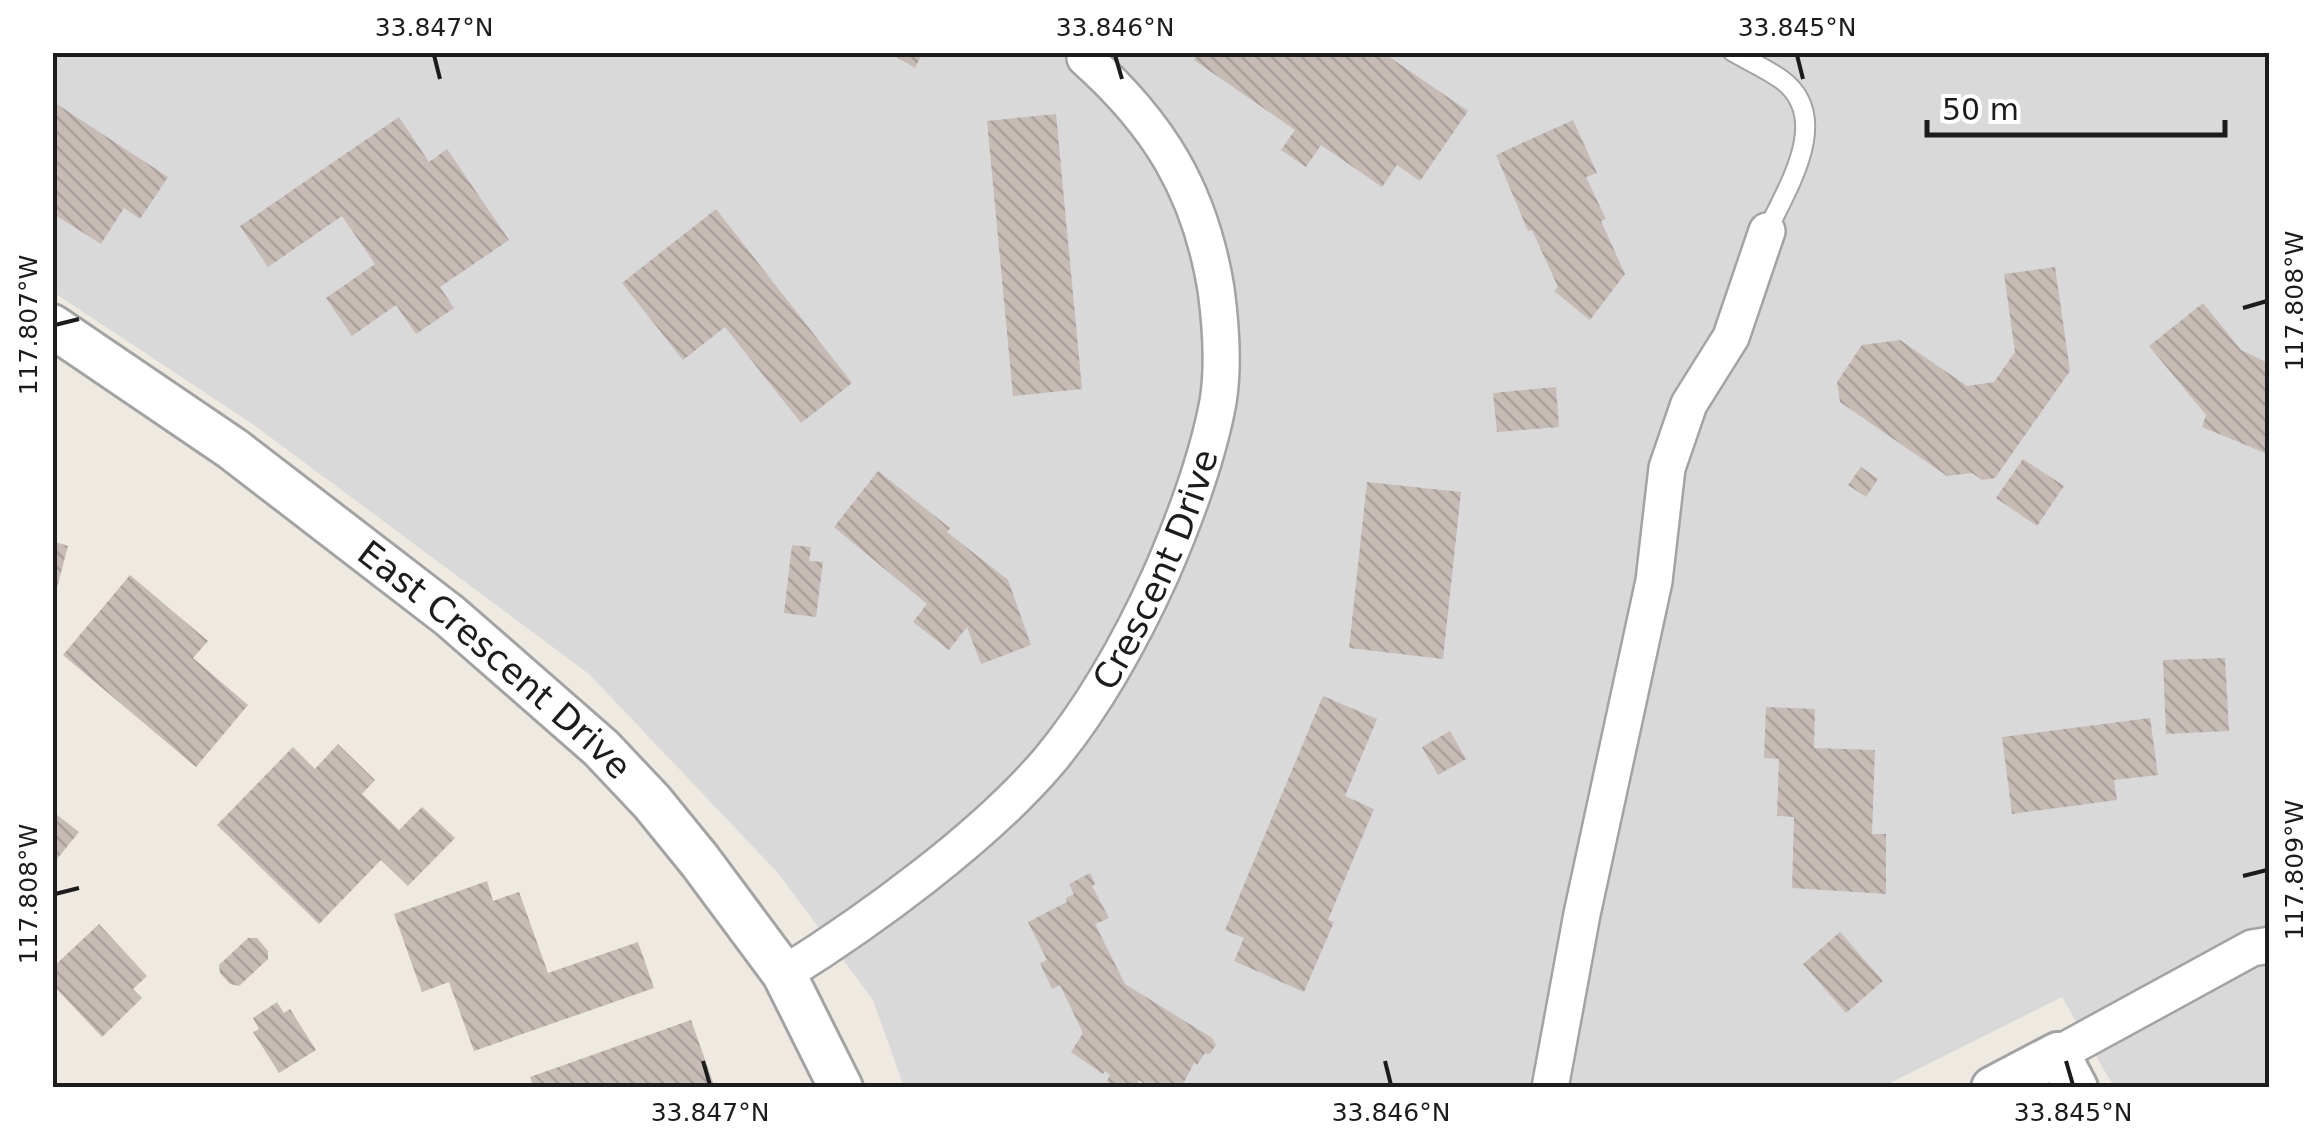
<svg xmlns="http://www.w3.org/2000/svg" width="2322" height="1140" font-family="'DejaVu Sans',sans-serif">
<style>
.residential{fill:#dad9d9}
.building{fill:url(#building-back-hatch)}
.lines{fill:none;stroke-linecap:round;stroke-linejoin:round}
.service-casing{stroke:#a3a3a3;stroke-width:22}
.minor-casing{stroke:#a3a3a3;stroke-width:40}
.tertiary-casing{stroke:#a3a3a3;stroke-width:48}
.service{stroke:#fff;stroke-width:18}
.minor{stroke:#fff;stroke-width:35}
.tertiary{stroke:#fff;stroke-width:42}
.ticks{fill:none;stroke:#1c1c1c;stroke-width:4}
.labels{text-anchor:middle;stroke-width:10;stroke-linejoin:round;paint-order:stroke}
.street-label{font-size:35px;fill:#1c1c1c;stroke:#fff}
.neatline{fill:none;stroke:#1c1c1c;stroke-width:4}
.ticks-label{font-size:25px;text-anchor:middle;fill:#1c1c1c}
</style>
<defs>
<pattern id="building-back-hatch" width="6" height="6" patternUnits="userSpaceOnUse" patternTransform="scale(2.5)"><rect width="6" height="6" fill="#c6bbb5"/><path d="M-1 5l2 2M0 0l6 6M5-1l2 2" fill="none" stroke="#aaa09b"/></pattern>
</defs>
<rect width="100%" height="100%" fill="#eee9e1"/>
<path class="residential" d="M 52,53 L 2269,53 L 2269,1087 L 2114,1087 L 2062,997 L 1882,1087 L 904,1087 L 873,1000 L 778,873 L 589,674 L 254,425 L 53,292 Z"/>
<g class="building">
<path d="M 888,52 L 923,52 L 915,68 Z"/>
<path d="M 1199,52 L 1382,52 L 1468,111 L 1420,181 L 1397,165 L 1382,187 L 1321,145 L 1306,167 L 1281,150 L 1295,130 L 1194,60 Z"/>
<path d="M 52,101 L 168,177 L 140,219 L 124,208 L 101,244 L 52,213 Z"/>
<path d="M 1056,114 L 1082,389 L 1013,396 L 987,121 Z"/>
<path d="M 399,117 L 429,162 L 447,149 L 509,240 L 440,287 L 454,308 L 416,334 L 396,305 L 352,336 L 326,298 L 375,264 L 342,216 L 268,267 L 240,226 Z"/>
<path d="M 1573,120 L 1597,173 L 1586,177 L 1606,219 L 1601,221 L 1625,274 L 1590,320 L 1554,291 L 1558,287 L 1532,230 L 1528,231 L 1496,155 Z"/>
<path d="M 716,209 L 852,383 L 801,423 L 725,327 L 683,360 L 622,283 Z"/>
<path d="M 2055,267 L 2070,371 L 1995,478 L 1982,480 L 1972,473 L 1947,476 L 1840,402 L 1837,382 L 1862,345 L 1900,340 L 1967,386 L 1994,382 L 2015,352 L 2004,274 Z"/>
<path d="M 2203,303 L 2241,350 L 2268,363 L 2265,371 L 2270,373 L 2270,455 L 2202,427 L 2206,415 L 2149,346 Z"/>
<path d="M 1556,387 L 1559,427 L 1497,432 L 1493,393 Z"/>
<path d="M 2023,459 L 2064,486 L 2037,526 L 1996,498 Z"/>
<path d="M 1861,467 L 1878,479 L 1866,497 L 1848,485 Z"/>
<path d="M 878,471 L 950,528 L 947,532 L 1008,580 L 1031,645 L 981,664 L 967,627 L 949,650 L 913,622 L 927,604 L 834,527 Z"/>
<path d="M 1367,482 L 1461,492 L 1443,659 L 1349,648 Z"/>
<path d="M 52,541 L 68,546 L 54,599 L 52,599 Z"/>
<path d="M 792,545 L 811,547 L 809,561 L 823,562 L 816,617 L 784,613 Z"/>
<path d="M 130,575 L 208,641 L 193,658 L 248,705 L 196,767 L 63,655 Z"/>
<path d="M 2225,658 L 2229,731 L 2166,734 L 2163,660 Z"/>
<path d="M 1323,696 L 1377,719 L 1345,796 L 1374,809 L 1328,920 L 1334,922 L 1304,992 L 1234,961 L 1244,938 L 1225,930 Z"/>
<path d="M 1766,707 L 1815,709 L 1814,748 L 1875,750 L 1872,834 L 1886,834 L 1886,894 L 1792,888 L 1794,817 L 1777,816 L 1779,759 L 1764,758 Z"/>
<path d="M 2150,718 L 2158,775 L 2114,780 L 2117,800 L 2012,814 L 2002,737 Z"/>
<path d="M 1450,731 L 1466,759 L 1438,775 L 1422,747 Z"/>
<path d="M 338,744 L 375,780 L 362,794 L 399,830 L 422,807 L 455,838 L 408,886 L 381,860 L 319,924 L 217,825 L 293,747 L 315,769 Z"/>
<path d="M 52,811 L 79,832 L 52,865 Z"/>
<path d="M 1090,873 L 1095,884 L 1092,886 L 1109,918 L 1095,924 L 1125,984 L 1212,1038 L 1216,1045 L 1210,1054 L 1205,1053 L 1197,1065 L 1194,1063 L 1181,1088 L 1150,1088 L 1139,1080 L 1134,1088 L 1117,1088 L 1107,1081 L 1110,1075 L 1105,1071 L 1103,1074 L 1071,1052 L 1083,1033 L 1060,985 L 1052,989 L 1040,963 L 1047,960 L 1028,922 L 1067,902 L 1066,898 L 1074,894 L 1069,884 Z"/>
<path d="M 487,881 L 493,901 L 519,892 L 548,973 L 638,942 L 654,988 L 474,1051 L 449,982 L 422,992 L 394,914 Z"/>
<path d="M 99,924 L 147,976 L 133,989 L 142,998 L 102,1037 L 52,984 L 52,968 Z"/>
<path d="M 1840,932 L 1883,981 L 1846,1013 L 1803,964 Z"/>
<path d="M 248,938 L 257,938 L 268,951 L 268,959 L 239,986 L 230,984 L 220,973 L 219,965 Z"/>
<path d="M 277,1002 L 284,1013 L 290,1009 L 316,1050 L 279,1073 L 253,1032 L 259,1029 L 253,1018 Z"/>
<path d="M 691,1020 L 715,1088 L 534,1088 L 530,1077 Z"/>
</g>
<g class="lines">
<g class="service-casing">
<path id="service" d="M 1733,52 C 1749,61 1767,69 1782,80 C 1833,118 1787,188 1767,231"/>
</g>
<g class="minor-casing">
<g id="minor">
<path id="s1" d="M 784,974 C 869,921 983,838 1048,762 C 1095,706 1131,640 1161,574 C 1185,519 1207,461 1218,402 C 1224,365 1221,326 1216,289 C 1200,191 1159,124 1085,58"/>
<path d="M 2058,1054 L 2252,948 L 2270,945"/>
<path d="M 1550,1088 L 1582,914 L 1654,581 L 1667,468 L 1689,404 L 1731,337 L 1767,231"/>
</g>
</g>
<g class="tertiary-casing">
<g id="tertiary">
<path id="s2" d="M 52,326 L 233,449 L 450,616 L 601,748 L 652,802 L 700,861 L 784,974 L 841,1088"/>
<path d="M 1993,1088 L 2058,1054 L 2076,1088"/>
</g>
</g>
<use href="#service" class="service"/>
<use href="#minor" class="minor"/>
<use href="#tertiary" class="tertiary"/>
</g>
<path class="ticks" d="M 434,55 L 440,79M 1115,55 L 1122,79M 1797,55 L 1803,79M 2243,308 L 2267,301M 55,325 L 79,319M 2243,876 L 2267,870M 55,894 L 79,888M 703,1061 L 710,1085M 1385,1061 L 1391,1085M 2066,1061 L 2073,1085"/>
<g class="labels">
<g class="street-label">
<text dy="12" stroke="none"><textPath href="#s1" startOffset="562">Crescent Drive</textPath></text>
<text dy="12" stroke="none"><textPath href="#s2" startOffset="555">East Crescent Drive</textPath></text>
</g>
</g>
<rect width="2322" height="1140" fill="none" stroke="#ffffff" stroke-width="110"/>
<path d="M1927 120v15h298v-15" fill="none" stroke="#1c1c1c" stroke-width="5"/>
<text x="1942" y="120" font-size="30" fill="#1c1c1c" stroke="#ffffff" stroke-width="8" paint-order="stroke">50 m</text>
<rect x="55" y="55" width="2212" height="1030" class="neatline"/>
<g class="ticks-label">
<text x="434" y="36">33.847°N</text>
<text x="1115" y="36">33.846°N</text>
<text x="1797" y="36">33.845°N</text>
<text transform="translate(2294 301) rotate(-90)" y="9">117.808°W</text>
<text transform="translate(28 325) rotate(-90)" y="9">117.807°W</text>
<text transform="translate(2294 870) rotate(-90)" y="9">117.809°W</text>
<text transform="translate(28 894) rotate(-90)" y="9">117.808°W</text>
<text x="710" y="1121">33.847°N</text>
<text x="1391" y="1121">33.846°N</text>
<text x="2073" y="1121">33.845°N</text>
</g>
</svg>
